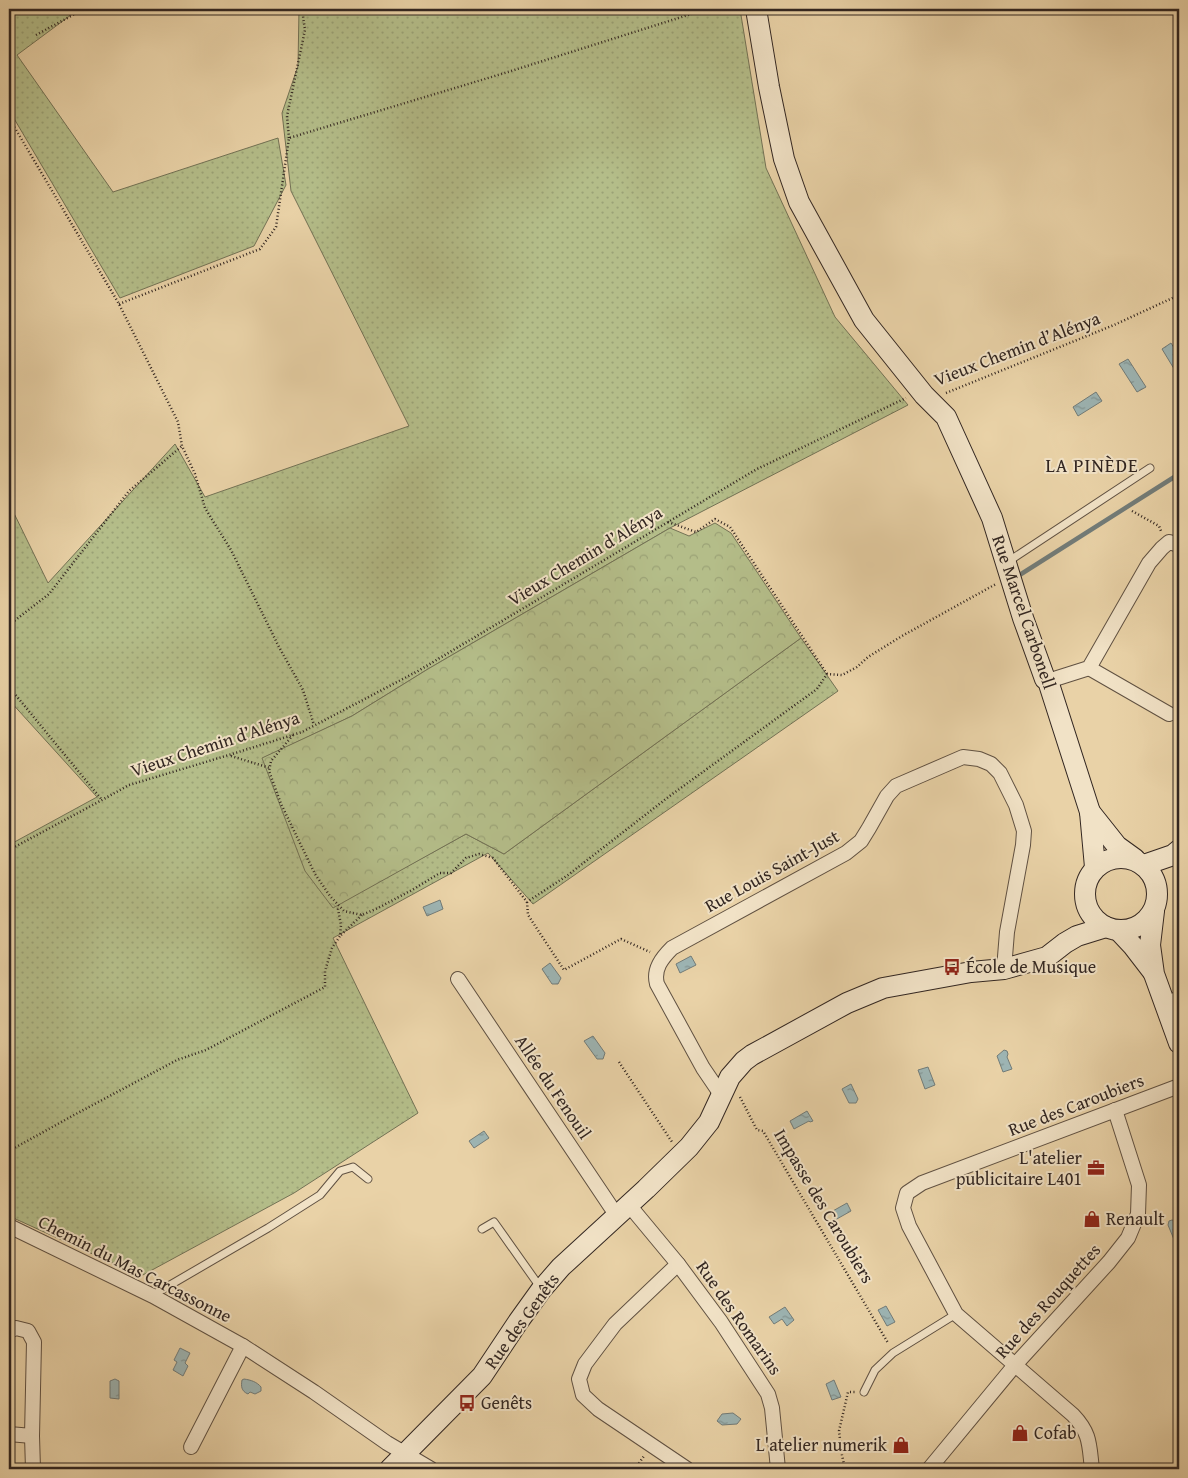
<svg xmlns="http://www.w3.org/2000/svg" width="1188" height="1478" font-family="'Gentium Book Plus',serif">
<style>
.grass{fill:url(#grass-dots);stroke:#737255}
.forest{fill:url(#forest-crowns);stroke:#737255}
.water{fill:url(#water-ripples);stroke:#727c79}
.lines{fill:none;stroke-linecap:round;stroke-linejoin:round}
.stream{stroke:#727c79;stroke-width:4.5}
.lane-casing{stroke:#605142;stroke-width:9}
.street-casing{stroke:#605142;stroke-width:16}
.secondary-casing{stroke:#322621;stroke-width:22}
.path{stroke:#322621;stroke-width:2.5;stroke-dasharray:1 2.5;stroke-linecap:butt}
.lane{stroke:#f1e2c6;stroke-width:7}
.street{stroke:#f1e2c6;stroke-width:14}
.secondary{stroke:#f1e2c6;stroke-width:20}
.labels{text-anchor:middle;stroke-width:4;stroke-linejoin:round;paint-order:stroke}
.street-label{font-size:18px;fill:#322621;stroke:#f1e2c6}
.poi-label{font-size:18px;fill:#322621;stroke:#f1e2c6;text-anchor:start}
.neighbourhood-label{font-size:19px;letter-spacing:1px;fill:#322621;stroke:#f1e2c6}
</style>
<defs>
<pattern id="grass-dots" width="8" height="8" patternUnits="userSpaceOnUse" patternTransform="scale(1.25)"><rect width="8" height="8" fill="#b4bd89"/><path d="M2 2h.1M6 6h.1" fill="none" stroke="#9ba276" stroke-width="1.8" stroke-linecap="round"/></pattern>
<pattern id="forest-crowns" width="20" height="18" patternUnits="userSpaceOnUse" patternTransform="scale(1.25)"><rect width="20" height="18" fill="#b4bd89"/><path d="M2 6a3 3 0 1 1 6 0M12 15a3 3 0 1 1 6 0" fill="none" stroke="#9ba276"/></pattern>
<pattern id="water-ripples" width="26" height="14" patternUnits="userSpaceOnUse" patternTransform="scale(1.25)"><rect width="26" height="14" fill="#9db5b4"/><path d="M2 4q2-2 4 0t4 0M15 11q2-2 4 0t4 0" fill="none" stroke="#819392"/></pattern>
</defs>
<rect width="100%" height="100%" fill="#e9d2a7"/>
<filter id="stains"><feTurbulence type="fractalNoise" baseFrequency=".004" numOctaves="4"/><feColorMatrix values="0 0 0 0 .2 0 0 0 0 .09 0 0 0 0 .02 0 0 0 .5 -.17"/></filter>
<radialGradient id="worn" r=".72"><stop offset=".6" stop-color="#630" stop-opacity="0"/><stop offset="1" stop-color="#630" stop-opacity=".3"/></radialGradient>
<g class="grass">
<path d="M 9,9 L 79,9 L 17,55 L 113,192 L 278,138 L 286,185 L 254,246 L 120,298 L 9,110 Z"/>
<path d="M 299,9 L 740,9 L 766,168 L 835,317 L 908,405 L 670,528 L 428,669 L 352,716 L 263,758 L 333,907 L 466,834 L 504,854 L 801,638 L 838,691 L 533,904 L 488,853 L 333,938 L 418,1113 L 294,1193 L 141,1276 L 9,1216 L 9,845 L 97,797 L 9,700 L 9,503 L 48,583 L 175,444 L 205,497 L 409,426 L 291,191 L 282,113 L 298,66 Z"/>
</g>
<path class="forest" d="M 715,523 L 731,533 L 801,638 L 504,854 L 466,834 L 333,908 L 305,871 L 262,758 L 352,716 L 428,669 L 670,528 L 689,536 Z"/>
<g class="water">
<path d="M 1171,343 L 1179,356 L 1179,377 L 1162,349 Z"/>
<path d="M 1128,359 L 1146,387 L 1137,392 L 1119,364 Z"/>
<path d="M 1096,392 L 1102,401 L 1078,416 L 1073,407 Z"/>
<path d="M 440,900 L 443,909 L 427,916 L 423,907 Z"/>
<path d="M 691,956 L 696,965 L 680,973 L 676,964 Z"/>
<path d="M 550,963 L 561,978 L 558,984 L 552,984 L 542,969 Z"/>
<path d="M 593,1036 L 605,1053 L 603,1059 L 597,1059 L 584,1041 Z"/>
<path d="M 1004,1050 L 1007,1051 L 1008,1054 L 1007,1057 L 1012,1069 L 1003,1072 L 997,1056 Z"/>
<path d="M 928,1067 L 935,1085 L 925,1089 L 918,1070 Z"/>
<path d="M 851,1084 L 858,1099 L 856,1103 L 849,1103 L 842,1089 Z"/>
<path d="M 807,1111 L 813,1121 L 810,1122 L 809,1121 L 794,1129 L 790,1121 Z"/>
<path d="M 484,1131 L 489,1138 L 474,1148 L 469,1141 Z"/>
<path d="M 847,1203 L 851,1211 L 835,1220 L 831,1212 Z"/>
<path d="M 1172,1220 L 1176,1221 L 1179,1229 L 1179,1240 L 1175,1242 L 1168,1225 L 1169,1221 Z"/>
<path d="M 886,1306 L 895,1322 L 887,1326 L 878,1310 Z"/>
<path d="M 785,1307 L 794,1320 L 787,1326 L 782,1319 L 774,1324 L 769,1317 Z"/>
<path d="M 180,1348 L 190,1353 L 185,1363 L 188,1366 L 183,1376 L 173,1370 L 177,1362 L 174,1360 Z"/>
<path d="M 115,1379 L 119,1381 L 119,1399 L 110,1398 L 110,1381 Z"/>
<path d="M 244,1379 C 251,1380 257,1382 261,1387 L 261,1391 L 255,1394 L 250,1392 L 248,1394 C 241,1391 241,1386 242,1380 Z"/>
<path d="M 834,1380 L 841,1397 L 832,1400 L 826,1384 Z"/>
<path d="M 733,1413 L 741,1419 L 737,1424 L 722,1425 L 717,1421 L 722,1414 Z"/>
</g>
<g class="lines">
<path class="stream" d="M 1018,576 L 1179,474"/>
<g class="lane-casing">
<g id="lane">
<path d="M 1009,561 L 1150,468"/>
<path d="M 482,1229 L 494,1222 L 540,1287"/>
<path d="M 153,1295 L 268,1228 L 320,1195 L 340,1171 L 353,1167 L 368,1179"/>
<path d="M 864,1392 L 875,1370 L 893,1353 L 956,1314"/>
</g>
</g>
<g class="street-casing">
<g id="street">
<path d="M 1089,668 L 1169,714"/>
<path d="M 1048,681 L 1089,668 L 1149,563 L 1162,548 L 1169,542 L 1179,545"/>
<path d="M 458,979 L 617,1216"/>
<path d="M 1166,1008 L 1179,997"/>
<path d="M 722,1096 L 703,1068 L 657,984 C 653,969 662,958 672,948 L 846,853 L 861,841 L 869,828 L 887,796 L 896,786 L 963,757 L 979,759 L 991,764 L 1000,773 L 1016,805 L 1024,831 L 1023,845 L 1007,932 L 1004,969"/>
<path d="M 629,1205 L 678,1264 L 721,1322 L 768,1394 L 772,1408 L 778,1469"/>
<path d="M 9,1226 L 153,1296 L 243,1346 L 314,1392 L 387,1443 L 431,1469"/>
<path d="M 678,1264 L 615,1324 L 585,1364 L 579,1379 L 583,1395 L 598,1409 L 687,1469"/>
<path d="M 9,1331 L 16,1328 L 28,1331 L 34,1342 L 32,1436 L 33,1469"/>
<path d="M 9,1434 L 32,1436"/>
<path d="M 191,1447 L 243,1346"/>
<path d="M 929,1469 L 1015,1365 L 1109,1262 L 1128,1238 L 1138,1214 L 1139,1185 L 1115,1110"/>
<path d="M 1092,1469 C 1089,1445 1091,1434 1073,1415 L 956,1314 L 909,1226 L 903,1208 L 907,1193 L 922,1183 L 1179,1086"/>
</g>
</g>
<g class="secondary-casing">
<g id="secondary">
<path d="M 756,9 L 769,87 L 784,159 L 799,202 L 864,320 L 924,395 L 946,417 L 992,518 L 1023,618 L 1045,679 L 1048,681 L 1090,812 L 1095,867"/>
<path d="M 1090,812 L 1117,846 L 1135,859"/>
<circle cx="1121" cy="894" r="36"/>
<path d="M 1144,865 L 1173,855 L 1179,850"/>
<path d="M 1154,911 L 1150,945 L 1154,974 L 1179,1043"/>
<path d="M 1118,930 L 1133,946 L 1153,972"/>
<path d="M 390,1469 L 482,1376 L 518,1322 L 541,1290 L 561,1267 L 646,1189 L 689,1147 L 709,1122 L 730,1077 L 744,1061 L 752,1055 L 847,1003 L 883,988 L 971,972 L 1004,969 L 1047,957 L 1065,943 L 1077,936 L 1106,927"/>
</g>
</g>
<g class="path">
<path d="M 36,35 L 84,9"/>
<path d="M 9,118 L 119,304 L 178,422 L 182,446 L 195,474 L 205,508 L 231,550 L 279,647 L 303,690 L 314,725"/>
<path d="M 289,138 L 287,116 L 305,30 L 302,9"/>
<path d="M 119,304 L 260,249 L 276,227 L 289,138 L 508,72 L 707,9"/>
<path d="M 946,393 L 1114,325 L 1179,295"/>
<path d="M 1132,511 L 1159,526 L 1161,531"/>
<path d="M 668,522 L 696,532 L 715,519 L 730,527 L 827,674"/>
<path d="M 9,625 L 49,594 L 129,491 L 182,446"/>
<path d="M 9,687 L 102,800"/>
<path d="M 293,735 L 271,761 L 269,771 L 281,804 L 315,874 L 330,896 L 344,911 L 362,915 L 378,908 L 412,890 L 440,873 L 451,873 L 466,858 L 479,854 L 493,858 L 527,902 L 568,875 L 667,798 L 817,689 L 827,674 L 842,675 L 857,667 L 868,657 L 902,636 L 996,584"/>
<path d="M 231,756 L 270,768"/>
<path d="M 9,850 L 102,800 L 129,785 L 229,755 L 302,732 L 418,671 L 757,469 L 906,398"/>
<path d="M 527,902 L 528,915 L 564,970 L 621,939 L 650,952"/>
<path d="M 341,935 L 362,915"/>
<path d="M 619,1062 L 672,1142"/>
<path d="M 740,1097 L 757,1130 L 763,1131 L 888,1343"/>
<path d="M 9,1151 L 74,1115 L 177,1060 L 206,1050 L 325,987 L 325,971 L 332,948 L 340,936 L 341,925 L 338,909 L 339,907"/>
<path d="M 635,1469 L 644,1456"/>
<path d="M 845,1469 L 842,1455 L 839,1431 L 848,1392 L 855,1392"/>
</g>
<use href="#lane" class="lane"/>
<use href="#street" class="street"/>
<use href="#secondary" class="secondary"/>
</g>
<defs>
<g id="bus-bare" transform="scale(1.35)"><path d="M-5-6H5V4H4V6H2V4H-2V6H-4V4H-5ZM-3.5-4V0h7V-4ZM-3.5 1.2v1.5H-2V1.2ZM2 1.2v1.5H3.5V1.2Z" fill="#8f2418" stroke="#f1e2c6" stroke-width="2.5" paint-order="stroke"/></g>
<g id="office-bare" transform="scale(1.35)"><path d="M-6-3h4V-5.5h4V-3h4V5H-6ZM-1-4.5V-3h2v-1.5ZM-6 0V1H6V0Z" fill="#8f2418" stroke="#f1e2c6" stroke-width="2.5" paint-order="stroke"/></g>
<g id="shop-bare" transform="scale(1.35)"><path d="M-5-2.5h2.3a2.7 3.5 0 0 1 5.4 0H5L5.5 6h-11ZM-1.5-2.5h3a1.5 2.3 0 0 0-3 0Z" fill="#8f2418" stroke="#f1e2c6" stroke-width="2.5" paint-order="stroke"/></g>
</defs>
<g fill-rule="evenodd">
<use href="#bus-bare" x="952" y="967"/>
<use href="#office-bare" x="1096" y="1168"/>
<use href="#shop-bare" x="1092" y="1219"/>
<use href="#bus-bare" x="467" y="1403"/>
<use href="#shop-bare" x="1020" y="1433"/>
<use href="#shop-bare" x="901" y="1445"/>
</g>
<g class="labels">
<g class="street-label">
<text transform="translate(1017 349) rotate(-21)" y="6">Vieux Chemin d’Alénya</text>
<text transform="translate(585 556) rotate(-31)" y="6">Vieux Chemin d’Alénya</text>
<text transform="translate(1024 612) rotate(71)" y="6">Rue Marcel Carbonell</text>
<text transform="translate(215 744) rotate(-18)" y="6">Vieux Chemin d’Alénya</text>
<text transform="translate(772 871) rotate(-29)" y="6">Rue Louis Saint-Just</text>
<text transform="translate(553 1087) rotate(56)" y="6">Allée du Fenouil</text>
<text transform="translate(1076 1105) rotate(-21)" y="6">Rue des Caroubiers</text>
<text transform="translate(824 1206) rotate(59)" y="6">Impasse des Caroubiers</text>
<text transform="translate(135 1269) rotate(27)" y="6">Chemin du Mas Carcassonne</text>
<text transform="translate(1048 1301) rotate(-48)" y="6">Rue des Rouquettes</text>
<text transform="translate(739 1318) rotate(55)" y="6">Rue des Romarins</text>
<text transform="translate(522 1321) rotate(-54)" y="6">Rue des Genêts</text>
</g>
<g class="poi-label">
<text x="966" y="973">École de Musique</text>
<text x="1082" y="1164" text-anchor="end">L'atelier<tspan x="1082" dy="21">publicitaire L401</tspan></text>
<text x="1106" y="1225">Renault</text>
<text x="481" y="1409">Genêts</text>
<text x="1034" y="1439">Cofab</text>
<text x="887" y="1451" text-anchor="end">L'atelier numerik</text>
</g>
<g class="neighbourhood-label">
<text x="1092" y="472">LA PINÈDE</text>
</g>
</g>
<rect width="1188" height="1478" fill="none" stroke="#e9d2a7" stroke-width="30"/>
<rect x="10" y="10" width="1168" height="1458" fill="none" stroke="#322621" stroke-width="2.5"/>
<rect x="15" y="15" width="1158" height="1448" fill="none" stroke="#322621"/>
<rect width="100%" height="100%" filter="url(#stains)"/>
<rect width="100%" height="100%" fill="url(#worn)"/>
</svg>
